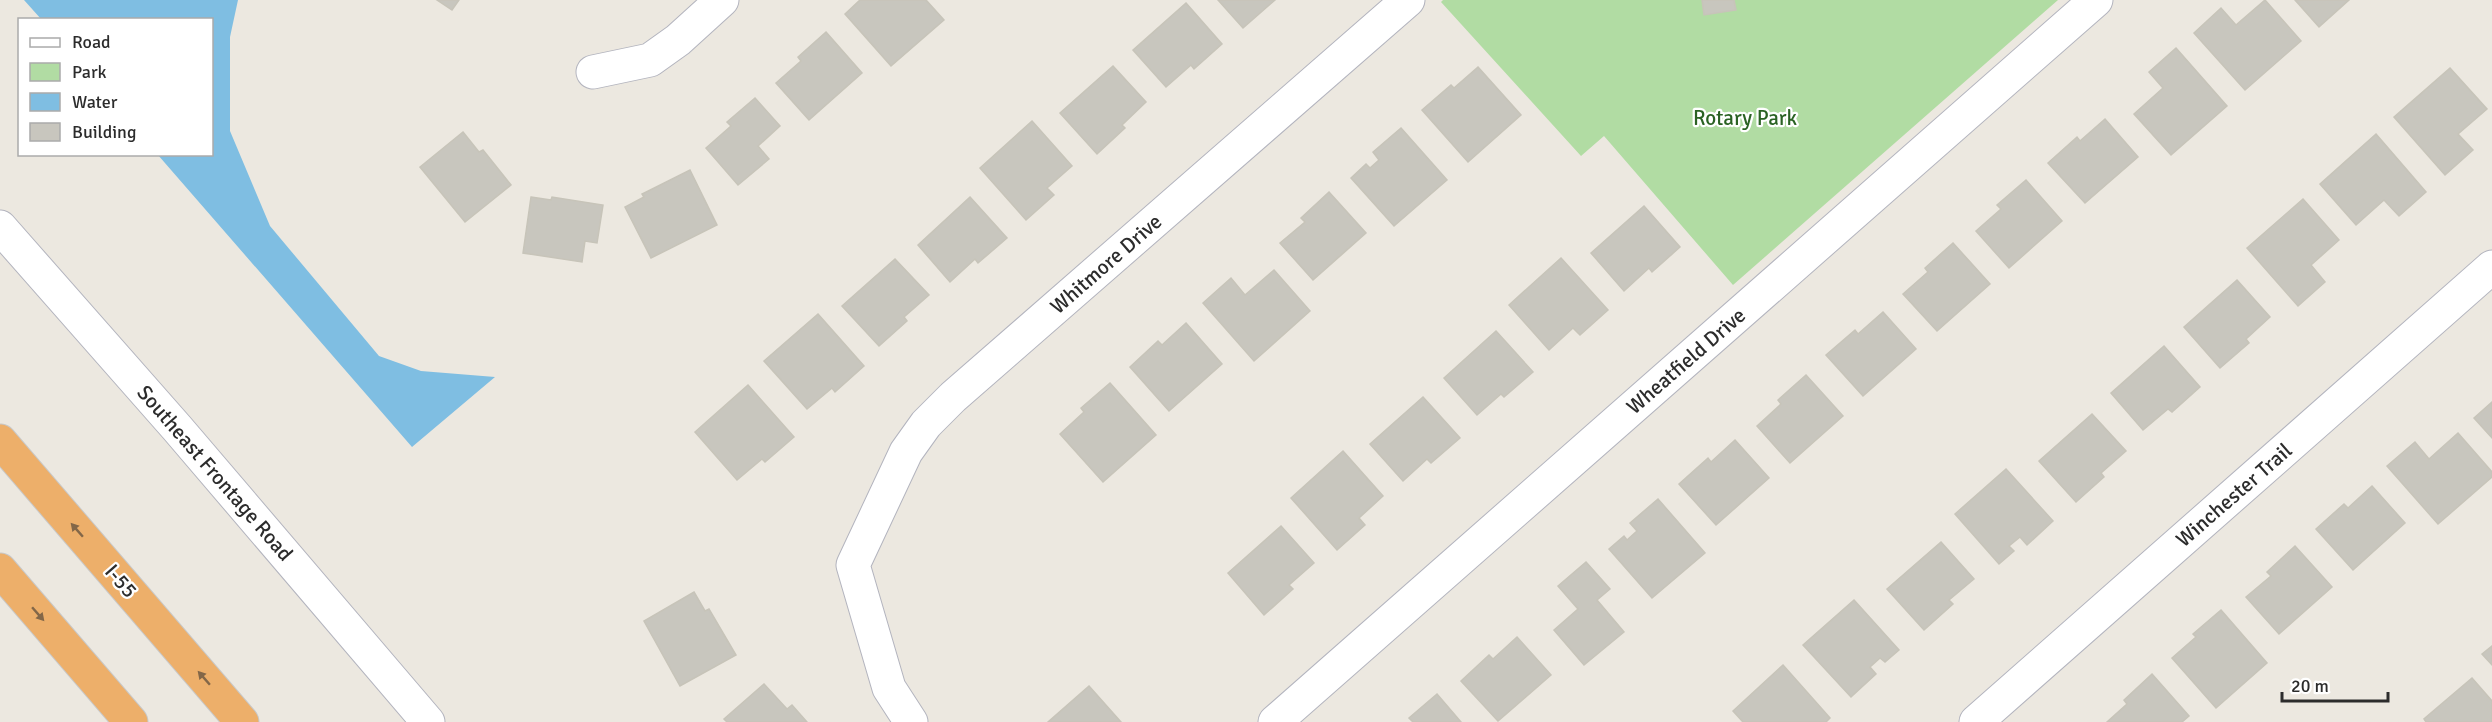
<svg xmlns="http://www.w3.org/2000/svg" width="2492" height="722" font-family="Signika,sans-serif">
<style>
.green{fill:#b1dca3}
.water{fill:#7fbee2}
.building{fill:#c8c6be;stroke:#c7c4b9;stroke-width:1.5}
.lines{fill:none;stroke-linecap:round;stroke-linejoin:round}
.minor-casing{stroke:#b3b4be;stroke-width:35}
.highway-casing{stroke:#c8c8c8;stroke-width:35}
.minor{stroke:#fff;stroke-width:33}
.highway{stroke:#edaf6a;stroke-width:33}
.oneway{fill:#836748}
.labels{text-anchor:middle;stroke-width:4.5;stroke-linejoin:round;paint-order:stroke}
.park-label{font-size:21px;fill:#2a6223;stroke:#fff}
.street-label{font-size:21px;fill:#2c2c2c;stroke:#fff}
</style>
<rect width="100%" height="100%" fill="#ece8e0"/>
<path class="green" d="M 1443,0 L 2058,0 L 1733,285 L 1604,136 L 1581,156 L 1441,2 Z"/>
<path class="water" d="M 24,0 L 238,0 L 230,37 L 230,131 L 270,226 L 379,356 L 421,371 L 495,377 L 412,447 L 158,155 L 212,154 L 212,20 L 41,19 Z"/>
<g class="building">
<path d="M 437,0 L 459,0 L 452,10 Z"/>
<path d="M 860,0 L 926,0 L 944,20 L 891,66 L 845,14 Z"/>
<path d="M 1218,0 L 1275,0 L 1243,28 Z"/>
<path d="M 1702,0 L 1734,0 L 1736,10 L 1704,15 Z"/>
<path d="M 2265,0 L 2301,41 L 2245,90 L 2194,33 L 2221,8 L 2236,25 Z"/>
<path d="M 2295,0 L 2349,0 L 2319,27 Z"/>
<path d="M 1186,3 L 1222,44 L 1194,69 L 1191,65 L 1166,87 L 1133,50 Z"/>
<path d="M 826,32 L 862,73 L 809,120 L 776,83 L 801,61 L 798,57 Z"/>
<path d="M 2176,48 L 2227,106 L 2171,155 L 2134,114 L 2163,88 L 2149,72 Z"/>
<path d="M 1113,66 L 1146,102 L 1122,125 L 1125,128 L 1097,154 L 1060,113 Z"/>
<path d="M 1478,67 L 1521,115 L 1468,162 L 1422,110 L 1451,85 L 1454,88 Z"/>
<path d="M 2450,68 L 2487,109 L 2458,134 L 2473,150 L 2445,175 L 2394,117 Z"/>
<path d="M 755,98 L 780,126 L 758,146 L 769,159 L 738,185 L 706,148 L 731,126 L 727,122 Z"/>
<path d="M 2105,119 L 2138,157 L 2085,203 L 2048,163 L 2077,137 L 2080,141 Z"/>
<path d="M 1032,121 L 1072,166 L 1047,188 L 1054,195 L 1026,220 L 980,168 Z"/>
<path d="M 1401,128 L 1447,180 L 1394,226 L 1351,178 L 1366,164 L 1370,168 L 1379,160 L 1373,152 Z"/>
<path d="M 463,132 L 479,152 L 483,150 L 511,185 L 465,222 L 420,167 Z"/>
<path d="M 2376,134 L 2426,192 L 2399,216 L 2384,200 L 2356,225 L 2320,184 Z"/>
<path d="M 690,170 L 717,225 L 651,258 L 625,207 L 644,197 L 642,194 Z"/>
<path d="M 2026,180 L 2062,221 L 2009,268 L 1976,231 L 2001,209 L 1997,205 Z"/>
<path d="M 1329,192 L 1366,233 L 1313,280 L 1280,243 L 1305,222 L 1301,218 Z"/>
<path d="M 531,197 L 551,200 L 552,197 L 603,205 L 597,243 L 585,241 L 582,262 L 523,253 Z"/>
<path d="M 970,197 L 1007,238 L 978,263 L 975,259 L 950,282 L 918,245 Z"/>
<path d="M 2303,199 L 2339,240 L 2311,265 L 2325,282 L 2298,306 L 2247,248 Z"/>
<path d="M 1644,206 L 1680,247 L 1652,272 L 1649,268 L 1624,291 L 1591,253 Z"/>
<path d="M 1953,243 L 1990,284 L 1937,331 L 1903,294 L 1928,272 L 1925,268 Z"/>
<path d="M 1561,258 L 1608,310 L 1580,335 L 1573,328 L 1549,350 L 1509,305 Z"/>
<path d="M 895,259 L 929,295 L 904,317 L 907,321 L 879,346 L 842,306 Z"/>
<path d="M 1274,270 L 1310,311 L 1254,361 L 1203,303 L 1231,278 L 1245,295 Z"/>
<path d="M 2237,280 L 2270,317 L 2246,339 L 2249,343 L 2220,368 L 2184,327 Z"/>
<path d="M 1883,312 L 1916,349 L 1863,396 L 1826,355 L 1855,330 L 1858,334 Z"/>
<path d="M 818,314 L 864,366 L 835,392 L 832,388 L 807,409 L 764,361 Z"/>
<path d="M 1186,323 L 1222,364 L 1169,411 L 1130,367 L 1158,341 L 1162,345 Z"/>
<path d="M 1496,331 L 1533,372 L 1504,397 L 1501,394 L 1477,415 L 1444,378 Z"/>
<path d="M 2164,346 L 2200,387 L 2172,412 L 2168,409 L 2143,430 L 2111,393 Z"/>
<path d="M 1806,375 L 1843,416 L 1790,463 L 1757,426 L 1781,404 L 1778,400 Z"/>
<path d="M 1110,383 L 1156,435 L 1103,482 L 1060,434 L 1084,412 L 1081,408 Z"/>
<path d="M 748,385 L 794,437 L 765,462 L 762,459 L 737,480 L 695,432 Z"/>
<path d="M 1423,397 L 1460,438 L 1431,463 L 1427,459 L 1403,481 L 1370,444 Z"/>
<path d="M 2492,402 L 2492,438 L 2474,418 Z"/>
<path d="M 2092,414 L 2126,451 L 2101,473 L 2104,477 L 2076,502 L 2039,461 Z"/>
<path d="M 2458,433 L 2492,472 L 2492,477 L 2438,524 L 2387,466 L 2415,442 L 2429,459 Z"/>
<path d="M 1735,440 L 1769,478 L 1716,525 L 1679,484 L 1708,458 L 1711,462 Z"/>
<path d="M 1343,451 L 1383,496 L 1359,518 L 1365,525 L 1337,550 L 1291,498 Z"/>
<path d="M 2006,469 L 2053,521 L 2027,545 L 2020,537 L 2009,546 L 2014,551 L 1999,564 L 1955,514 Z"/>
<path d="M 2372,486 L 2405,523 L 2353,570 L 2316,529 L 2344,504 L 2348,508 Z"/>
<path d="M 1658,499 L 1705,553 L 1652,598 L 1609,549 L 1624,536 L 1627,540 L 1637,531 L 1630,523 Z"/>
<path d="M 1281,526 L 1314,563 L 1289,585 L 1293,589 L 1264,615 L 1228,573 Z"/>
<path d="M 1941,542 L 1974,579 L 1949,600 L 1953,604 L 1924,630 L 1887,589 Z"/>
<path d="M 2295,546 L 2332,587 L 2279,634 L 2246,597 L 2271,576 L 2267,572 Z"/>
<path d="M 1586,562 L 1610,589 L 1597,600 L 1624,632 L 1584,665 L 1554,630 L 1578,609 L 1558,586 Z"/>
<path d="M 694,592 L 705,611 L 709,609 L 736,655 L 680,686 L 644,621 Z"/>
<path d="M 1854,600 L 1899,650 L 1885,662 L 1880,658 L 1870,667 L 1876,674 L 1851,697 L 1803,645 Z"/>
<path d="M 2221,610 L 2267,663 L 2216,708 L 2172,658 L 2196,637 L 2193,634 Z"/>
<path d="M 1517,637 L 1551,675 L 1498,721 L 1461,681 L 1489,655 L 1493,659 Z"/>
<path d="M 2492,646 L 2492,665 L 2482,654 Z"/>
<path d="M 1783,665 L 1830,718 L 1826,722 L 1743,722 L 1733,711 Z"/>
<path d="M 2152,674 L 2189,716 L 2182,722 L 2107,722 L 2127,704 L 2124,700 Z"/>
<path d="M 2472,678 L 2492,701 L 2492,722 L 2426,722 L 2424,719 Z"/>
<path d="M 764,684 L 787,709 L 792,705 L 807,722 L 727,722 L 724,719 Z"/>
<path d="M 1089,686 L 1121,722 L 1048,722 Z"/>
<path d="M 1437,694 L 1461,722 L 1413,722 L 1409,718 Z"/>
</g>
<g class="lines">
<g class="minor-casing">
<g id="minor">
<path d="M 593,72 L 650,60 L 678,40 L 722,0"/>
<path d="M 0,227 L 177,428 L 428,722"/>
<path d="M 911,722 L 889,688 L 853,565 L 906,452 L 926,424 L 953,397 L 1408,0"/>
<path d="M 1275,722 L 2096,0"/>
<path d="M 1976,722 L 2492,267"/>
</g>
</g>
<g class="highway-casing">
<g id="highway">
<path d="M 0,441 L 242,722"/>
<path d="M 0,570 L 131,722"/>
</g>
</g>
<use href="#minor" class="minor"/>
<use href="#highway" class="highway"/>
</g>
<defs><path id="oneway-solid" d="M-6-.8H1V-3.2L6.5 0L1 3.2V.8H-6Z" transform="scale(1.5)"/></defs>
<g class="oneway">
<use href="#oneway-solid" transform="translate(77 530) rotate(-131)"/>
<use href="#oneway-solid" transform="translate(38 614) rotate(49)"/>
<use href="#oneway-solid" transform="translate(204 678) rotate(-131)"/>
</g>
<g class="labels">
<g class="park-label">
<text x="1745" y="125">Rotary Park</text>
</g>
<g class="street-label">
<text transform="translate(1106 264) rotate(-41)" y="7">Whitmore Drive</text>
<text transform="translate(1686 361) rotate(-41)" y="7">Wheatfield Drive</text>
<text transform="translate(215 473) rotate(49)" y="7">Southeast Frontage Road</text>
<text transform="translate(2234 495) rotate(-41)" y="7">Winchester Trail</text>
<text transform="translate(121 581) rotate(49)" y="7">I-55</text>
</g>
</g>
<rect x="18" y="18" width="195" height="138" fill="#ffffff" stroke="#ababab" stroke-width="1.5"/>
<rect x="30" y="38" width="30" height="9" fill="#ffffff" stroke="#ababab" stroke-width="1.5"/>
<text x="72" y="48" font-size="18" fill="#2c2c2c">Road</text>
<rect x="30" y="63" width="30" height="18" fill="#b1dca3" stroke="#ababab" stroke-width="1.5"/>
<text x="72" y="78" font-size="18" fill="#2c2c2c">Park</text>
<rect x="30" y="93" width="30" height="18" fill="#7fbee2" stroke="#ababab" stroke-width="1.5"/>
<text x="72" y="108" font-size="18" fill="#2c2c2c">Water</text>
<rect x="30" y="123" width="30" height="18" fill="#c8c6be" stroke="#ababab" stroke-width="1.5"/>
<text x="72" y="138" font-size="18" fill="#2c2c2c">Building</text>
<path d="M2282 692v9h106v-9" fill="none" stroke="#2c2c2c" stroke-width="3"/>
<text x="2291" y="692" font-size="18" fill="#2c2c2c" stroke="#ffffff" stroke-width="4.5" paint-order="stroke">20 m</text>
</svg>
